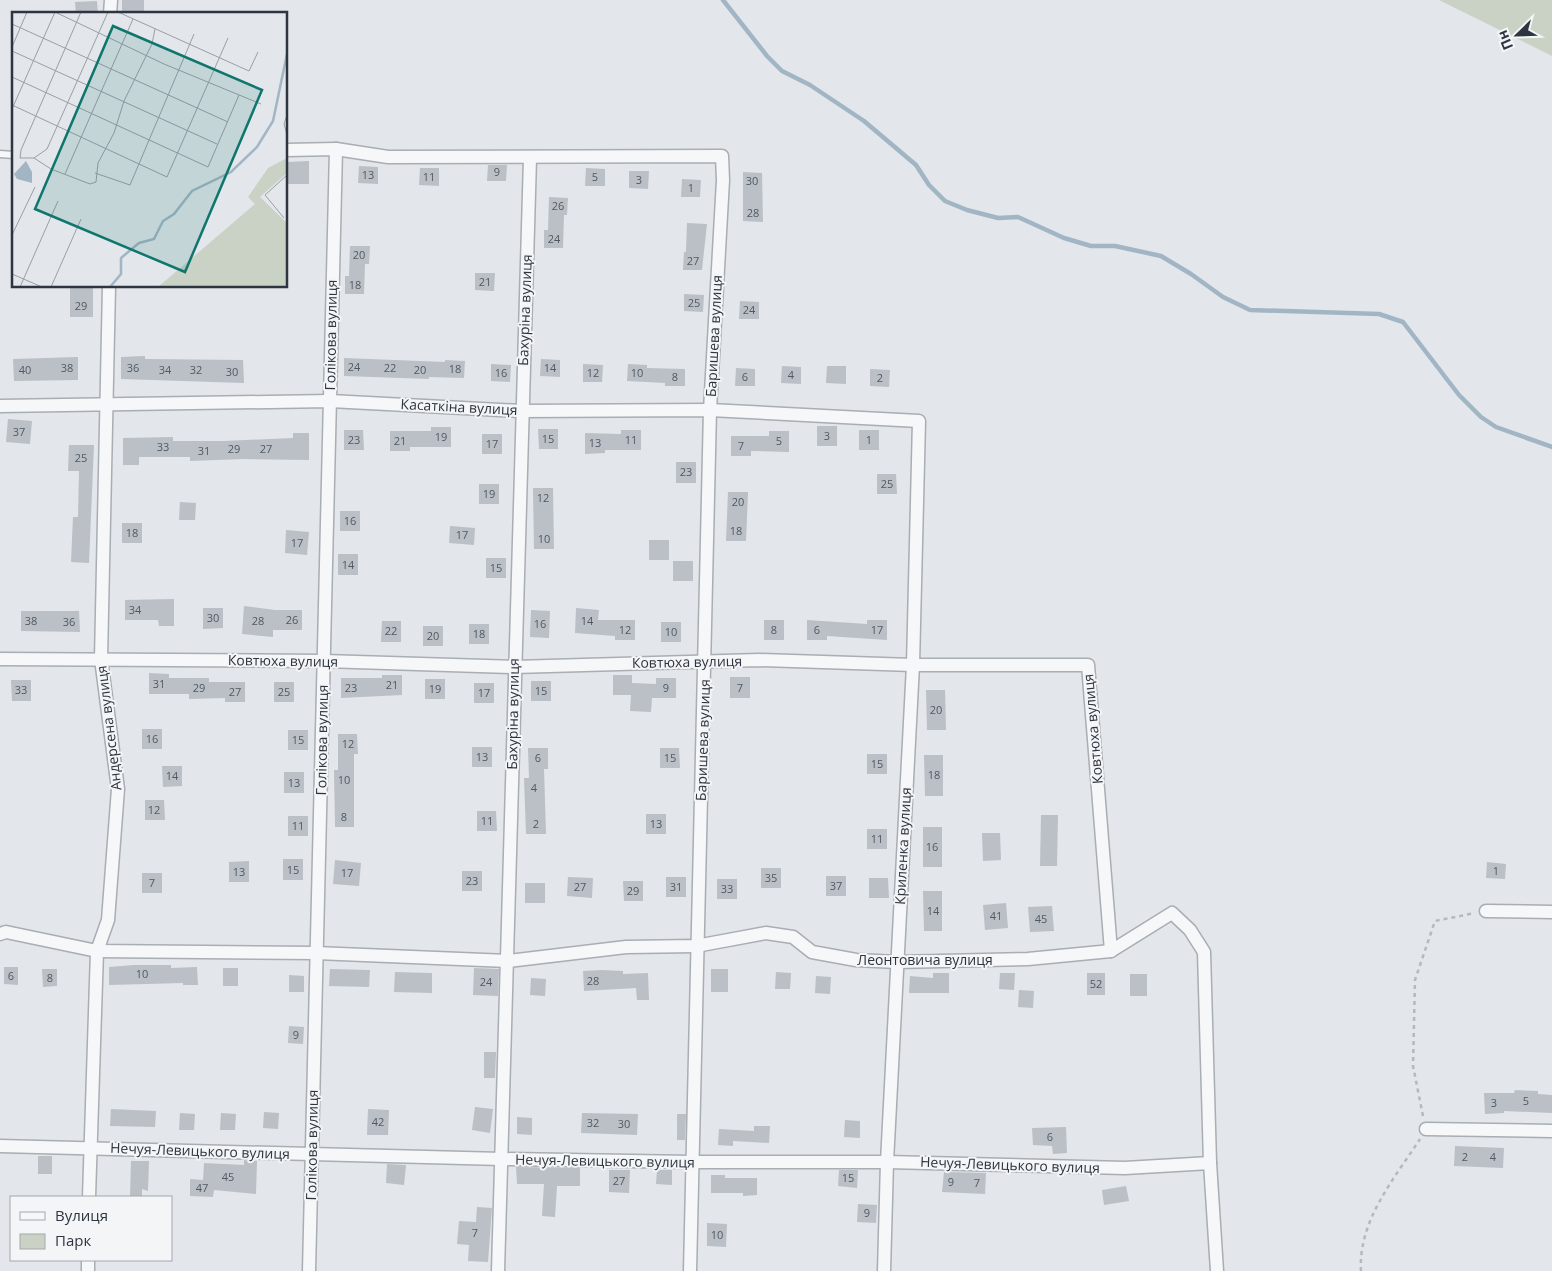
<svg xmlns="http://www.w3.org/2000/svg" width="1552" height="1271" font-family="'Open Sans',sans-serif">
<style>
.green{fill:#c9d2c5}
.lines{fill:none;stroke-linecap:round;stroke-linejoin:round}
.stream{stroke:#a2b5c5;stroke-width:4.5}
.building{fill:#bbc0c6}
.lane-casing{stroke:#a9adb4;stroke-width:9}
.street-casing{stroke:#a9adb4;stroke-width:15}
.path{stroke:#b5b9bd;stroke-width:2.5;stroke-dasharray:4 4;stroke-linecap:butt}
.lane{stroke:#f5f7f8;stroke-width:6}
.street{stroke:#f5f7f8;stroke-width:12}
.labels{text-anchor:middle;stroke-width:4;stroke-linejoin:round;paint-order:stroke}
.number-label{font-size:11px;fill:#505862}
.street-label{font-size:14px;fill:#2d3540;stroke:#f3f5f7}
.inset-river{fill:none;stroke:#a2b5c5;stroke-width:2.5}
.inset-road{fill:none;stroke:#9a9fa6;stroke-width:1}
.view{fill:#0f766e;fill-opacity:0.15;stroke:#0f766e;stroke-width:2.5}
.inset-edge{fill:none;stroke:#2d3540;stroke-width:2.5}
</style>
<rect width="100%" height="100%" fill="#e3e6ea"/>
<path class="green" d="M 1439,0 L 1552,0 L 1552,56 Z"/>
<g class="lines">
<path class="stream" d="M 723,0 L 767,56 L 782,71 L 810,85 L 864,121 L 916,165 L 929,185 L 945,201 L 967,210 L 998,218 L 1018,217 L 1064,238 L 1091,246 L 1115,246 L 1161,256 L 1191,274 L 1223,297 L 1250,310 L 1379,314 L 1403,322 L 1459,395 L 1481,417 L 1496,427 L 1552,447"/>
</g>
<g class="building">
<path d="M 122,0 L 144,0 L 144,11 L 122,12 Z"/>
<path d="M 97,1 L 98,14 L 76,14 L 75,2 Z"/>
<path d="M 309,161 L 309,184 L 286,184 L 286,162 Z"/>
<path d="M 488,165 L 507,165 L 506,181 L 487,181 Z"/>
<path d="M 359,166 L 378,167 L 378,184 L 358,183 Z"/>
<path d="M 420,168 L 439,168 L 439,186 L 419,185 Z"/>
<path d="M 586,168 L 605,169 L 605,186 L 585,186 Z"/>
<path d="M 629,171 L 649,171 L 648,189 L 629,188 Z"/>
<path d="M 743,172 L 762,173 L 763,222 L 743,221 Z"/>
<path d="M 682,179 L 701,180 L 700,197 L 681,197 Z"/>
<path d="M 549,197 L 568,198 L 567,215 L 564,215 L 563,248 L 544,248 L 544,230 L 548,230 Z"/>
<path d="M 687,223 L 707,224 L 702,270 L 683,270 L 684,252 L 686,252 Z"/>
<path d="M 350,246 L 370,246 L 369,264 L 365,264 L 364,294 L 345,294 L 345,276 L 349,276 Z"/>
<path d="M 475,273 L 495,273 L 494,291 L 475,290 Z"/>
<rect x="70" y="286" width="23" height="31"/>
<path d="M 684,294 L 704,295 L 703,312 L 684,311 Z"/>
<path d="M 740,301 L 759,302 L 759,319 L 739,319 Z"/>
<path d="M 145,356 L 145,359 L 243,360 L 244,383 L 121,379 L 121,357 Z"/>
<path d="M 78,357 L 78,380 L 14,381 L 13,359 Z"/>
<path d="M 344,358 L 445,362 L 445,360 L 465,361 L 464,378 L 429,377 L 429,379 L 344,376 Z"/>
<path d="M 541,359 L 560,360 L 560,377 L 540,376 Z"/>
<path d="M 491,364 L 511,365 L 510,382 L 491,381 Z"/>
<path d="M 583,364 L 603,365 L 602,382 L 583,382 Z"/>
<path d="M 628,364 L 647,365 L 647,368 L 685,369 L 685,386 L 665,386 L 665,383 L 627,381 Z"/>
<path d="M 782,366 L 801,367 L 801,384 L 781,383 Z"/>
<path d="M 827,366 L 846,366 L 846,384 L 826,383 Z"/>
<path d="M 736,368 L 755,369 L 755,386 L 735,386 Z"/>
<path d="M 870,369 L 890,370 L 889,387 L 870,386 Z"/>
<path d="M 8,419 L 32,421 L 30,444 L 6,442 Z"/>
<rect x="817" y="426" width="20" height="20"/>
<path d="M 431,427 L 451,427 L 451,447 L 410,447 L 410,451 L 390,451 L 390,431 L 431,431 Z"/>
<path d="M 538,429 L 558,429 L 558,449 L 539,449 Z"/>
<path d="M 344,430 L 363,430 L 364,450 L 344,450 Z"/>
<path d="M 621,430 L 641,430 L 641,450 L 605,450 L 605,453 L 585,454 L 585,433 L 621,434 Z"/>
<rect x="859" y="430" width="20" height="20"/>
<path d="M 769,431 L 789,431 L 789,452 L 751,451 L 751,456 L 731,456 L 731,436 L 769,436 Z"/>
<path d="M 293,433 L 309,433 L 309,460 L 244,459 L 190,461 L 190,457 L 139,457 L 139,465 L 123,465 L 123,438 L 173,437 L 173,441 L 224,441 L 293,438 Z"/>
<rect x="482" y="434" width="20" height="20"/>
<path d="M 69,445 L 94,445 L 89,563 L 71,562 L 73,517 L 78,517 L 79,471 L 68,471 Z"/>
<rect x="676" y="462" width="20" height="21"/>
<path d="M 877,474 L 896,474 L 897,494 L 877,494 Z"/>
<rect x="479" y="484" width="20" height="20"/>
<path d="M 533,488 L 553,488 L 554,549 L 534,549 Z"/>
<path d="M 728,492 L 748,492 L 746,541 L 726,541 Z"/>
<path d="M 180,502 L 196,503 L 195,520 L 179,520 Z"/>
<rect x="340" y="511" width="20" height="20"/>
<rect x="122" y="523" width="20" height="20"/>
<path d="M 450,526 L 475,528 L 474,545 L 449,543 Z"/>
<path d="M 286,530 L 309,532 L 307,555 L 285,553 Z"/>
<rect x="649" y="540" width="20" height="20"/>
<rect x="338" y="554" width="20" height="21"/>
<rect x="486" y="558" width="20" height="20"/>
<rect x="673" y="561" width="20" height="20"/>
<path d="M 174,599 L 174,626 L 159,626 L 158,620 L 125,620 L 125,600 Z"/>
<path d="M 244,606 L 275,610 L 302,610 L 302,630 L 273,630 L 273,637 L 242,634 Z"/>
<path d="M 203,608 L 223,608 L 223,628 L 203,629 Z"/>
<path d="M 576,608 L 599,610 L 598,620 L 635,620 L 635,640 L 615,640 L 615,636 L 575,633 Z"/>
<path d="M 531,610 L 550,611 L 549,638 L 530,637 Z"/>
<path d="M 21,611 L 79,611 L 80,632 L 21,631 Z"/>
<rect x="764" y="620" width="20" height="20"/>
<path d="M 807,620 L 867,624 L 867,620 L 887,620 L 887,640 L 827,636 L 827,640 L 807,640 Z"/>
<path d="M 382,621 L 401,621 L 401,642 L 381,642 Z"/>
<rect x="661" y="622" width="20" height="20"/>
<rect x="469" y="624" width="20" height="20"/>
<rect x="423" y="626" width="20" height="20"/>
<path d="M 149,673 L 169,674 L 169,678 L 209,678 L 209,682 L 245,682 L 245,702 L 225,702 L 225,698 L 189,699 L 189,694 L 149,694 Z"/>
<path d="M 382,675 L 402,675 L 402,695 L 341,698 L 341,678 L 382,678 Z"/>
<path d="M 613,675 L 632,675 L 632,683 L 656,684 L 656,678 L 676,678 L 676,698 L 652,698 L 651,712 L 630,711 L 631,695 L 613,695 Z"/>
<rect x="730" y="677" width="20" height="21"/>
<rect x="425" y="679" width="20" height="20"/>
<path d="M 11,680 L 31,680 L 31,701 L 12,701 Z"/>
<rect x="531" y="681" width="20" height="20"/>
<rect x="274" y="682" width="20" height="20"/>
<rect x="474" y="683" width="20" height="20"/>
<path d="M 926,690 L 945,690 L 946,730 L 927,730 Z"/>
<rect x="142" y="729" width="20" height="20"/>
<rect x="288" y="730" width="20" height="20"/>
<path d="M 338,734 L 357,734 L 358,754 L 354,754 L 354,827 L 335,827 L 334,770 L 338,770 Z"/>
<rect x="472" y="747" width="20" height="20"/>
<path d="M 528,748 L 548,748 L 548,769 L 544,769 L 546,834 L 526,834 L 524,778 L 529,778 Z"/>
<path d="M 660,748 L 679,748 L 680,768 L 660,768 Z"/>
<rect x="867" y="754" width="20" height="20"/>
<path d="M 924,755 L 943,755 L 943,796 L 925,796 Z"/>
<path d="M 162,766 L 182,766 L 182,786 L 163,787 Z"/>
<rect x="284" y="772" width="20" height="21"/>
<path d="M 145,800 L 164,800 L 165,820 L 145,820 Z"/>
<path d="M 477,811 L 496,811 L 497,831 L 477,831 Z"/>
<rect x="646" y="814" width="20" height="20"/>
<path d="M 1041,815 L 1058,815 L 1057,866 L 1040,866 Z"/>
<rect x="288" y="816" width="20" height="20"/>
<rect x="923" y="827" width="19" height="40"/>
<rect x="867" y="829" width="20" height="20"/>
<path d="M 982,833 L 1000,833 L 1001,860 L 983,861 Z"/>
<rect x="283" y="859" width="20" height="21"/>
<path d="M 335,860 L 361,863 L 359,886 L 333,884 Z"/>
<path d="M 249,861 L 249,882 L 229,882 L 229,862 Z"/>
<path d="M 1487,862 L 1506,864 L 1505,879 L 1486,878 Z"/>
<rect x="761" y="868" width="20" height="20"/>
<rect x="462" y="871" width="20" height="20"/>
<rect x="142" y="873" width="20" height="20"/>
<rect x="826" y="876" width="20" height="20"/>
<path d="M 568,877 L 593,878 L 592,898 L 567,896 Z"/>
<rect x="666" y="877" width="20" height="20"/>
<path d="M 869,878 L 888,878 L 889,898 L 869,898 Z"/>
<rect x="717" y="879" width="20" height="20"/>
<path d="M 623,881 L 643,881 L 643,901 L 624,901 Z"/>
<rect x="525" y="883" width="20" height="20"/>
<path d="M 923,891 L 942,891 L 942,931 L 924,931 Z"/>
<path d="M 1006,903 L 1008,928 L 985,930 L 983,905 Z"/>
<path d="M 1052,906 L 1054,931 L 1030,932 L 1028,907 Z"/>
<path d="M 134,965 L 171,965 L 171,968 L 197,967 L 198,985 L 183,985 L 183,983 L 109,985 L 109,967 Z"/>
<path d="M 4,967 L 18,967 L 18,985 L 4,984 Z"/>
<rect x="223" y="968" width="15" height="18"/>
<path d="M 474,968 L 499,969 L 498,996 L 473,995 Z"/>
<path d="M 42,969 L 57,969 L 57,986 L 43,987 Z"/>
<path d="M 330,969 L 370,970 L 369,987 L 329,986 Z"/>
<rect x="711" y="969" width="17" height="23"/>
<path d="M 602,970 L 623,971 L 623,974 L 648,973 L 649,1000 L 637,1000 L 636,988 L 584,991 L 583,971 Z"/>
<path d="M 395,972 L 432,973 L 432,993 L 394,992 Z"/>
<path d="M 776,972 L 791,973 L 790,989 L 775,989 Z"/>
<path d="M 933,973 L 949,973 L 949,993 L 909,993 L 910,976 L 933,978 Z"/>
<path d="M 1000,973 L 1015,973 L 1014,990 L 999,989 Z"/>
<rect x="1087" y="973" width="18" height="22"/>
<rect x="1130" y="974" width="17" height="22"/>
<path d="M 289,975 L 304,976 L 304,992 L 289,992 Z"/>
<path d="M 816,976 L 831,977 L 830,994 L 815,993 Z"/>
<path d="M 531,978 L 546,979 L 545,996 L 530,995 Z"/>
<path d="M 1019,990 L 1034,991 L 1033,1008 L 1018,1007 Z"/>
<path d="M 289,1026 L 304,1027 L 303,1044 L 288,1043 Z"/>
<path d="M 484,1052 L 496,1052 L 495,1078 L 484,1078 Z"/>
<path d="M 1515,1090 L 1538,1091 L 1538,1094 L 1552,1095 L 1552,1113 L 1504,1111 L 1504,1113 L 1485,1114 L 1484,1093 L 1514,1093 Z"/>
<path d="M 475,1107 L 493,1109 L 490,1133 L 472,1130 Z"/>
<path d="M 111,1109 L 156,1111 L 155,1127 L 110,1126 Z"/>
<path d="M 368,1109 L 389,1110 L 388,1135 L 367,1135 Z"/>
<path d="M 264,1112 L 279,1113 L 278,1129 L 263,1128 Z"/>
<path d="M 180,1113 L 195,1114 L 194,1130 L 179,1130 Z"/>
<path d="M 221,1113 L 236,1114 L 235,1130 L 220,1130 Z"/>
<path d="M 582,1113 L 638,1114 L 637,1135 L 581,1133 Z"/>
<path d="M 677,1114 L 686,1114 L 685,1140 L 677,1140 Z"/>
<path d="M 517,1117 L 532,1118 L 532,1135 L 517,1134 Z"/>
<path d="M 845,1120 L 860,1121 L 860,1138 L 844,1137 Z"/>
<path d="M 754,1126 L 770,1126 L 769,1143 L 733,1141 L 733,1146 L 718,1145 L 719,1129 L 754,1131 Z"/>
<path d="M 1066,1127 L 1067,1153 L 1053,1154 L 1052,1146 L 1033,1145 L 1032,1128 Z"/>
<path d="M 1455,1146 L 1504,1148 L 1503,1168 L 1454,1166 Z"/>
<rect x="38" y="1156" width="14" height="18"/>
<path d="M 244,1160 L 257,1161 L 256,1194 L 214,1190 L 213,1197 L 190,1196 L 190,1179 L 203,1180 L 204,1163 L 244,1165 Z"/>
<path d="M 131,1161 L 149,1161 L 148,1191 L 142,1189 L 142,1197 L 130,1197 Z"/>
<path d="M 387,1164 L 406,1165 L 404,1185 L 386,1183 Z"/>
<path d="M 516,1167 L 580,1168 L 580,1186 L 557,1186 L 555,1217 L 542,1216 L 544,1184 L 517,1184 Z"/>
<path d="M 609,1170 L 630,1170 L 629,1193 L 609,1192 Z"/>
<path d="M 657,1170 L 672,1170 L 672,1185 L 656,1184 Z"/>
<path d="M 839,1170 L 858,1170 L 857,1188 L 838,1186 Z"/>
<path d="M 944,1172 L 986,1173 L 985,1194 L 942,1192 Z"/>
<path d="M 711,1175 L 725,1175 L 725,1178 L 757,1178 L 757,1195 L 743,1196 L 743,1193 L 711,1193 Z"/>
<path d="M 1126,1186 L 1129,1201 L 1104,1205 L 1102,1190 Z"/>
<path d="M 858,1204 L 877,1205 L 876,1223 L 857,1222 Z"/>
<path d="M 477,1207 L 492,1208 L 488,1262 L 468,1261 L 469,1245 L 457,1244 L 459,1221 L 476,1222 Z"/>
<path d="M 707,1223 L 727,1224 L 726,1247 L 707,1246 Z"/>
</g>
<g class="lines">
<g class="lane-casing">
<path id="lane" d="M 0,154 L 14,155"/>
</g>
<g class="street-casing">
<g id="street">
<path d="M 110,14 L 111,0"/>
<path d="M 286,150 L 336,149 L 388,157 L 722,156 L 723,180 L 710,410 L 690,1271"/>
<path d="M 0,406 L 330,401 L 521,411 L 710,410 L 919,421 L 913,665 L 887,1162 L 884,1271"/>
<path d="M 0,659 L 324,661 L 514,667 L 759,660 L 913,665 L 1088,665 L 1111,951"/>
<path d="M 1486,911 L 1552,912"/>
<path d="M 0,934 L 6,932 L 97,951 L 316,953 L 508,961 L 626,947 L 696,946 L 766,933 L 793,937 L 812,952 L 856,960 L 897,962 L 1028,959 L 1111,951 L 1172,913 L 1190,930 L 1204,952 L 1210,1163 L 1217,1271"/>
<path d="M 1426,1129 L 1552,1131"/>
<path d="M 0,1146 L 502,1159 L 692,1162 L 887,1162 L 1125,1168 L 1210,1163"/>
<path d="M 89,1197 L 97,951 L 108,920 L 118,789 L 101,659 L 109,286"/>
<path d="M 88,1271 L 88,1260"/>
<path d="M 309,1271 L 336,149"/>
<path d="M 498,1271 L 530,158"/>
</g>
</g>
<g class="path">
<path d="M 1423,1116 L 1413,1066 L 1415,980 L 1435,921 L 1475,913"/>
<path d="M 1361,1271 C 1358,1221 1394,1179 1420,1139"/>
</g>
<use href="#lane" class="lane"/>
<use href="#street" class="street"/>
</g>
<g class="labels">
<g class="number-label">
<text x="497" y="176">9</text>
<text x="368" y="179">13</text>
<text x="429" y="181">11</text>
<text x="595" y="181">5</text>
<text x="639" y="184">3</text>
<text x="752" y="185">30</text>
<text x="691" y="192">1</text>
<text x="558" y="210">26</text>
<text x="753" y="217">28</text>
<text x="554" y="243">24</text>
<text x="359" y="259">20</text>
<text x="693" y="265">27</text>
<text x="485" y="286">21</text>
<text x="355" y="289">18</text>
<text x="694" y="307">25</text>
<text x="81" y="310">29</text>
<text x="749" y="314">24</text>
<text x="354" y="371">24</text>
<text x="67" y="372">38</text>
<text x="133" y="372">36</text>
<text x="390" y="372">22</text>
<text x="550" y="372">14</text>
<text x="455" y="373">18</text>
<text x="25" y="374">40</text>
<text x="165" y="374">34</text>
<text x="196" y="374">32</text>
<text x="420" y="374">20</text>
<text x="232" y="376">30</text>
<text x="501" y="377">16</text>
<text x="593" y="377">12</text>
<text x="637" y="377">10</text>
<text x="791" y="379">4</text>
<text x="675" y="381">8</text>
<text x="745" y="381">6</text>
<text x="880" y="382">2</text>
<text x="19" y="436">37</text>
<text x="827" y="440">3</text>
<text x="441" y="441">19</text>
<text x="548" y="443">15</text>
<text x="354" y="444">23</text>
<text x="631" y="444">11</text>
<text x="869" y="444">1</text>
<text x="400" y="445">21</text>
<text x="779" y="445">5</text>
<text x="595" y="447">13</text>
<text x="492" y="448">17</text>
<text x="741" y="450">7</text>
<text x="163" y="451">33</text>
<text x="234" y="453">29</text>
<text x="266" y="453">27</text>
<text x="204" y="455">31</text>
<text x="81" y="462">25</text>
<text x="686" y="476">23</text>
<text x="887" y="488">25</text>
<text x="489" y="498">19</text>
<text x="543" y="502">12</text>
<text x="738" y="506">20</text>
<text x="350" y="525">16</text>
<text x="736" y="535">18</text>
<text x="132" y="537">18</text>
<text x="462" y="539">17</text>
<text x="544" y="543">10</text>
<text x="297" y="547">17</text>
<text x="348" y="569">14</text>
<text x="496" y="572">15</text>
<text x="135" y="614">34</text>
<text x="213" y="622">30</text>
<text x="292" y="624">26</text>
<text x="31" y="625">38</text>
<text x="258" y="625">28</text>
<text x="587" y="625">14</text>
<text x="69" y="626">36</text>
<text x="540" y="628">16</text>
<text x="625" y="634">12</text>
<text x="774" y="634">8</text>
<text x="817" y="634">6</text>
<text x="877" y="634">17</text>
<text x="391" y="635">22</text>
<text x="671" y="636">10</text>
<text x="479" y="638">18</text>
<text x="433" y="640">20</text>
<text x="159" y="688">31</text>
<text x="392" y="689">21</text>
<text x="199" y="692">29</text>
<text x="351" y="692">23</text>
<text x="666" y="692">9</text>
<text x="740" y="692">7</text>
<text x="435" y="693">19</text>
<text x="21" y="694">33</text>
<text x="541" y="695">15</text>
<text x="235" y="696">27</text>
<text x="284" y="696">25</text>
<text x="484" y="697">17</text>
<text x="936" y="714">20</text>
<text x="152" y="743">16</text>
<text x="298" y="744">15</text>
<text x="348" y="748">12</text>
<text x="482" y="761">13</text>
<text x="538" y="762">6</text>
<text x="670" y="762">15</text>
<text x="877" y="768">15</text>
<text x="934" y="779">18</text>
<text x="172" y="780">14</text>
<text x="344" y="784">10</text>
<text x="294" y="787">13</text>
<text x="534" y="792">4</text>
<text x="154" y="814">12</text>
<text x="344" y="821">8</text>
<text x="487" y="825">11</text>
<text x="536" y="828">2</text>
<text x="656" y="828">13</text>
<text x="298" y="830">11</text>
<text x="877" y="843">11</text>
<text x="932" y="851">16</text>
<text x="293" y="874">15</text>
<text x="1496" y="875">1</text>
<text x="239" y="876">13</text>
<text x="347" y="877">17</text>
<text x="771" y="882">35</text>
<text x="472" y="885">23</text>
<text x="152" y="887">7</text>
<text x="836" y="890">37</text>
<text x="580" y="891">27</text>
<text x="676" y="891">31</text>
<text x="727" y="893">33</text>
<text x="633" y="895">29</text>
<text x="933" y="915">14</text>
<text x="996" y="920">41</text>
<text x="1041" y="923">45</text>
<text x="142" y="978">10</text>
<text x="11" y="980">6</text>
<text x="50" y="982">8</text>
<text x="593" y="985">28</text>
<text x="486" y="986">24</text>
<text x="1096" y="988">52</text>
<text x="296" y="1039">9</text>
<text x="1526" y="1105">5</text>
<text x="1494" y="1107">3</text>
<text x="378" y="1126">42</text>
<text x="593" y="1127">32</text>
<text x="624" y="1128">30</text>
<text x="1050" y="1141">6</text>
<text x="1465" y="1161">2</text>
<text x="1493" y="1161">4</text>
<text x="228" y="1181">45</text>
<text x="848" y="1182">15</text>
<text x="619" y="1185">27</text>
<text x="951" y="1186">9</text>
<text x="977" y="1187">7</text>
<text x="202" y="1192">47</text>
<text x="867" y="1217">9</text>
<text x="475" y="1237">7</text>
<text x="717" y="1239">10</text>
</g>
<g class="street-label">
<text transform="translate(525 310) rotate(-88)" y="5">Бахуріна вулиця</text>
<text transform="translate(331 335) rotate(-89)" y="5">Голікова вулиця</text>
<text transform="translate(714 336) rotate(-87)" y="5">Баришева вулиця</text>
<text transform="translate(459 407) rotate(3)" y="5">Касаткіна вулиця</text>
<text transform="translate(283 661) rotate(1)" y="5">Ковтюха вулиця</text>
<text transform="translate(687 662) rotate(-1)" y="5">Ковтюха вулиця</text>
<text transform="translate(513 714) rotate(-89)" y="5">Бахуріна вулиця</text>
<text transform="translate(109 728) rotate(-97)" y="5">Андерсена вулиця</text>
<text transform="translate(1093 729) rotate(-95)" y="5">Ковтюха вулиця</text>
<text transform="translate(322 740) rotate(-89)" y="5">Голікова вулиця</text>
<text transform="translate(703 740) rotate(-88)" y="5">Баришева вулиця</text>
<text transform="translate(903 846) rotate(-87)" y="5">Криленка вулиця</text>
<text x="925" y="965">Леонтовича вулиця</text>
<text transform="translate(312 1145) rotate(-89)" y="5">Голікова вулиця</text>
<text transform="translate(200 1151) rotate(2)" y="5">Нечуя-Левицького вулиця</text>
<text transform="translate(605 1161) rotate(1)" y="5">Нечуя-Левицького вулиця</text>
<text transform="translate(1010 1165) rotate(2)" y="5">Нечуя-Левицького вулиця</text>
</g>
</g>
<g transform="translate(12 12)">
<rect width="275" height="275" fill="#e3e6ea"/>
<path d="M 275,146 L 275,161 L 248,185 L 275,211 L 275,275 L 146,275 L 243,192 L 236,185 L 256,156 Z" fill="#c9d2c5"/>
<path d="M 14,149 L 20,160 L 20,171 L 5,167 L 2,162 Z" fill="#a2b5c5"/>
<path class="inset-river" d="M 98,275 L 109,262 L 109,246 L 127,231 L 142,227 L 151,209 L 162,202 L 180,179 L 219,160 L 245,135 L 261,109 L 275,42"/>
<path class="inset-road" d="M 43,0 L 152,52 L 249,92M 96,0 L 35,137 L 22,146 L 39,157 L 78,172 L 84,170 L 86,151 L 102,121 L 112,89 L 140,32 L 143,17M 106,0 L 237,59 L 246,40M 0,12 L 216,110M 0,35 L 15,0M 0,39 L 205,132M 0,65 L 196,155 L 227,83M 0,93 L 155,165 L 216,26M 0,97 L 43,0M 275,103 L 272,112 L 275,123M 22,146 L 8,146 L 9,138 L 69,0M 83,161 L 118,173 L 182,22M 53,162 L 121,7M 272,206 L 253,183 L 275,163M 0,223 L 23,175M 0,262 L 30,275M 8,275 L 46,189M 39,275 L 69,207"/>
<path class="view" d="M 101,14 L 250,78 L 173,260 L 23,197 Z"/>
<rect width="275" height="275" class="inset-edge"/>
</g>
<rect x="10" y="1196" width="162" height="65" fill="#f3f5f7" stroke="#a4a8ae"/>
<rect x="20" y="1212" width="25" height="8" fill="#f5f7f8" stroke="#a4a8ae"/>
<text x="55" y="1221" font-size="15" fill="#2d3540">Вулиця</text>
<rect x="20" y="1234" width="25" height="15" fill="#c9d2c5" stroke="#a4a8ae"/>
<text x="55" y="1246" font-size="15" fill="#2d3540">Парк</text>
<g transform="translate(1517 35) rotate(247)" stroke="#f3f5f7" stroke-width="4" paint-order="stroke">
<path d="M0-4L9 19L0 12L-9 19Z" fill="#2d3540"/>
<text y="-8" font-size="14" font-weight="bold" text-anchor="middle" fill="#2d3540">Пн</text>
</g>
</svg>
